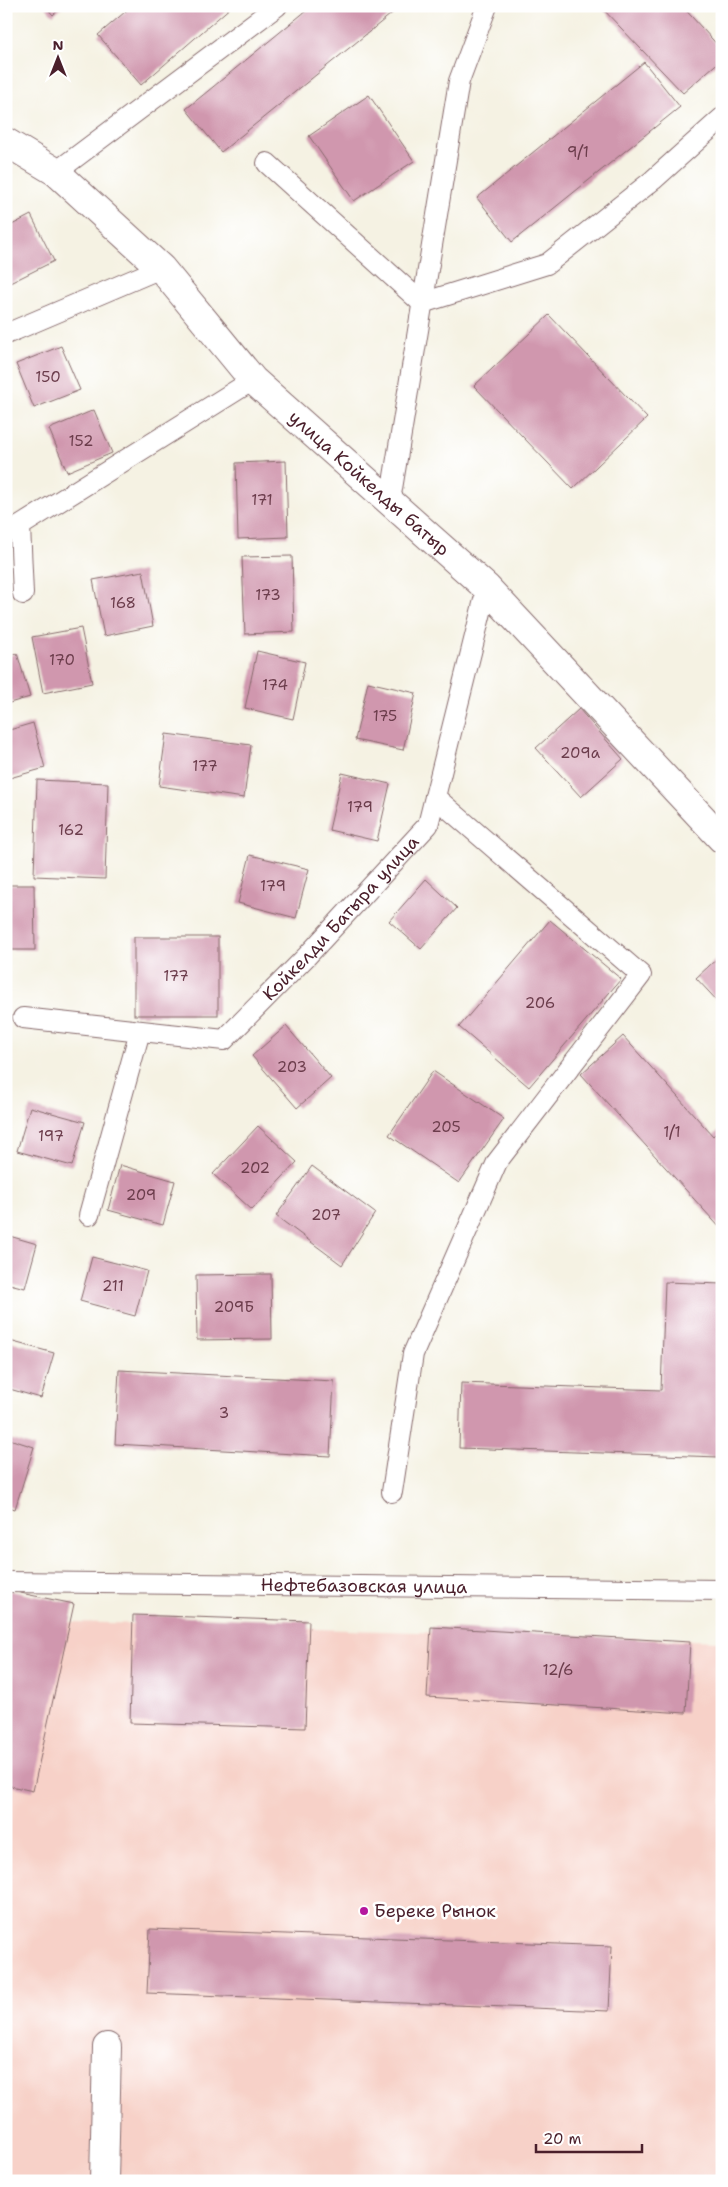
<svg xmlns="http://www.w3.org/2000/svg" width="728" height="2187" font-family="'Shantell Sans',sans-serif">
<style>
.built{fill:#f7d1c8}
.building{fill:#d097ae}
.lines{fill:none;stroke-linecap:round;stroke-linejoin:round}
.lane-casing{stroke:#86696b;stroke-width:22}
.street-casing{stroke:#86696b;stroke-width:30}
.lane{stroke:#fff;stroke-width:20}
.street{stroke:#fff;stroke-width:28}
.poi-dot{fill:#b5179e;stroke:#fff;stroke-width:2}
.labels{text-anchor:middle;stroke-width:5;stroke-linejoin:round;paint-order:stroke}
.number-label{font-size:15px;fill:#6c3d4c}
.street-label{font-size:18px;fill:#4a1f2b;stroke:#fff}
.poi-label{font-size:18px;fill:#4a1f2b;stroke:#fff;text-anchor:start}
</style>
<rect width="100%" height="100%" fill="#fff"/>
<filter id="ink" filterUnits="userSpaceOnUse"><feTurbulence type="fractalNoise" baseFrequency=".02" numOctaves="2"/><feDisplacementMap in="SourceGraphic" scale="10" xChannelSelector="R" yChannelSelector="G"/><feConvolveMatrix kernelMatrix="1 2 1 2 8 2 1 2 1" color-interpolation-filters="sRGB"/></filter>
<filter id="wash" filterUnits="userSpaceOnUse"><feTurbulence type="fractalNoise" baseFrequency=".0096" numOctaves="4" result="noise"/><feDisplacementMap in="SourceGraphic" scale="20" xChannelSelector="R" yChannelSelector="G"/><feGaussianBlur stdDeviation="1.12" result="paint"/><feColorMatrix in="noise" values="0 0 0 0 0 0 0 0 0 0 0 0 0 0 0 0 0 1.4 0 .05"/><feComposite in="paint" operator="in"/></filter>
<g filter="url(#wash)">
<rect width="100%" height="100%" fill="#f5f2e3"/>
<path class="built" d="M 6,1620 L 722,1641 L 722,2181 L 6,2181 Z"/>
<g id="blocks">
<g class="building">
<path d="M 45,6 L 63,6 L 53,15 Z"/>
<path d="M 132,6 L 232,6 L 141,85 L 98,35 Z"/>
<path d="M 312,6 L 401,6 L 221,152 L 186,109 Z"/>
<path d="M 600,6 L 682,6 L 722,50 L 722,59 L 683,93 Z"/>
<path d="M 644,62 L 680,107 L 512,242 L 477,198 Z"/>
<path d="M 369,95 L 414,161 L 354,201 L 309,136 Z"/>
<path d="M 31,215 L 54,261 L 6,285 L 6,228 Z"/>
<path d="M 549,315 L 647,418 L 573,489 L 474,386 Z"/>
<path d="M 61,346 L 80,390 L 34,408 L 16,364 Z"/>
<path d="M 94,410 L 112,453 L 67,472 L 49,429 Z"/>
<path d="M 286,461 L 288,537 L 238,539 L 236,463 Z"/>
<path d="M 292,556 L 294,632 L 245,634 L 242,557 Z"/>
<path d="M 143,571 L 153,626 L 104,636 L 93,580 Z"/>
<path d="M 81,628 L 92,683 L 43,693 L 32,637 Z"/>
<path d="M 257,651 L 305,662 L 293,719 L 245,708 Z"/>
<path d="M 17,653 L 30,697 L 6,704 L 6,656 Z"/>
<path d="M 368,682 L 416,693 L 403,750 L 355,740 Z"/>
<path d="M 579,709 L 623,759 L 581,797 L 536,748 Z"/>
<path d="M 33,723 L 45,768 L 6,779 L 6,731 Z"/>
<path d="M 166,734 L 251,745 L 244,798 L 159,786 Z"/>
<path d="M 342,773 L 390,784 L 377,841 L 329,830 Z"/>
<path d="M 37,780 L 108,783 L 105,879 L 34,876 Z"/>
<path d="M 250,855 L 309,869 L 296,918 L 238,903 Z"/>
<path d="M 426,879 L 457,908 L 421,949 L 389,921 Z"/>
<path d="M 6,885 L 34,885 L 35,950 L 6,950 Z"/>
<path d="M 550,920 L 621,979 L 529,1087 L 459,1027 Z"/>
<rect x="134" y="937" width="84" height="78"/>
<path d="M 722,954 L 722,1006 L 696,978 Z"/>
<path d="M 286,1026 L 331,1078 L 297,1108 L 252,1056 Z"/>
<path d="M 623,1036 L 713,1136 L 722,1128 L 722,1230 L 581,1074 Z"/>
<path d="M 433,1071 L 504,1119 L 459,1183 L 389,1135 Z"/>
<path d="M 30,1107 L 85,1122 L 72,1166 L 17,1151 Z"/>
<path d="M 258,1126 L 297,1162 L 252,1210 L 213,1174 Z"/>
<path d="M 120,1165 L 175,1181 L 163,1225 L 108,1210 Z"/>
<path d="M 312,1166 L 375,1213 L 342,1265 L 276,1216 Z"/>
<path d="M 6,1235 L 37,1244 L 25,1288 L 6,1283 Z"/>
<path d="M 92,1257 L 147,1271 L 135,1316 L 80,1301 Z"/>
<path d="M 271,1274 L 272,1339 L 197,1340 L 196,1275 Z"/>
<path d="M 665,1282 L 722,1284 L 719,1457 L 459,1448 L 461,1383 L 661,1390 Z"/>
<path d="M 6,1340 L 54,1353 L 41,1398 L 6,1388 Z"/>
<path d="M 119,1370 L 334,1381 L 330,1456 L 115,1444 Z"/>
<path d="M 6,1438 L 34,1447 L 15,1509 L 6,1506 Z"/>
<path d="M 6,1590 L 74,1604 L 33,1791 L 6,1785 Z"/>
<path d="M 133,1615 L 309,1621 L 305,1728 L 130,1723 Z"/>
<path d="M 431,1627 L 690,1642 L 686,1713 L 427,1697 Z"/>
<path d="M 150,1929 L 612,1946 L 609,2011 L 147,1993 Z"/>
</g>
</g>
</g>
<g filter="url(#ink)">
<use href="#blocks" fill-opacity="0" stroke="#86696b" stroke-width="1"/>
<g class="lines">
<g class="lane-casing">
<g id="lane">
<path d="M 267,163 L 422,303 L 547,264 L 653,180 L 722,118"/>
<path d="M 56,172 L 277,6"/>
<path d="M 6,334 L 161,268"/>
<path d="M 390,501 L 459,81 L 487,6"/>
<path d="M 23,594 L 20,526 L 253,380"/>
<path id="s1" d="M 23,1018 L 224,1040 L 307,956 L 428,825 L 487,588"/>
<path d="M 89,1215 L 140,1031"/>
<path d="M 392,1492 L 413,1354 L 497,1162 L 641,975 L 435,797"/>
<path id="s2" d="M 6,1582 L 722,1590"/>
</g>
</g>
<g class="street-casing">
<g id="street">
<path id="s3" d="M 6,142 L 56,172 L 161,268 L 253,380 L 487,588 L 722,839"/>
<path d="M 104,2181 L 107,2047"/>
</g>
</g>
<use href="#lane" class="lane"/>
<use href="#street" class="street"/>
</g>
</g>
<circle class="poi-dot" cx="364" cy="1911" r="5"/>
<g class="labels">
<g class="number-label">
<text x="578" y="157">9/1</text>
<text x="48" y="382">150</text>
<text x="81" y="446">152</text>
<text x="262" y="505">171</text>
<text x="268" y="600">173</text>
<text x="123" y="608">168</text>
<text x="62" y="665">170</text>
<text x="275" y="690">174</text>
<text x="385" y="721">175</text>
<text x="580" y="758">209а</text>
<text x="205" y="771">177</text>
<text x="360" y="812">179</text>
<text x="71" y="835">162</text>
<text x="273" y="891">179</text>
<text x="176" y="981">177</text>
<text x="540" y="1008">206</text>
<text x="292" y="1072">203</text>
<text x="446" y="1132">205</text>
<text x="672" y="1137">1/1</text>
<text x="51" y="1141">197</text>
<text x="255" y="1173">202</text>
<text x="141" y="1200">209</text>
<text x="326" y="1220">207</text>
<text x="113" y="1291">211</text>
<text x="234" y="1312">209Б</text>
<text x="224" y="1418">3</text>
<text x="558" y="1675">12/6</text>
</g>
<g class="street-label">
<text dy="6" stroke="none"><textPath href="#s3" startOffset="501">улица Койкелды батыр</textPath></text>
<text dy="6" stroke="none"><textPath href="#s1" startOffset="371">Койкелди Батыра улица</textPath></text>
<text dy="6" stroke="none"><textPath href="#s2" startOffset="358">Нефтебазовская улица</textPath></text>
</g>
<g class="poi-label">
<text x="374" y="1917">Береке Рынок</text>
</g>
</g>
<rect width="728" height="2187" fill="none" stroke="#fff" stroke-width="25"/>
<g transform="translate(58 58)" stroke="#ffffff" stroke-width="4" paint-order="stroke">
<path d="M0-4L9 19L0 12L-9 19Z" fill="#4a1f2b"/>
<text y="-8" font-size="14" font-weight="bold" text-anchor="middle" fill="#4a1f2b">N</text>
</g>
<path d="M536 2144v8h106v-8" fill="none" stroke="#4a1f2b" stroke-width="2.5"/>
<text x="543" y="2144" font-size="15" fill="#4a1f2b" stroke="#ffffff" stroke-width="4" paint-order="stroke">20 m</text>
</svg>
